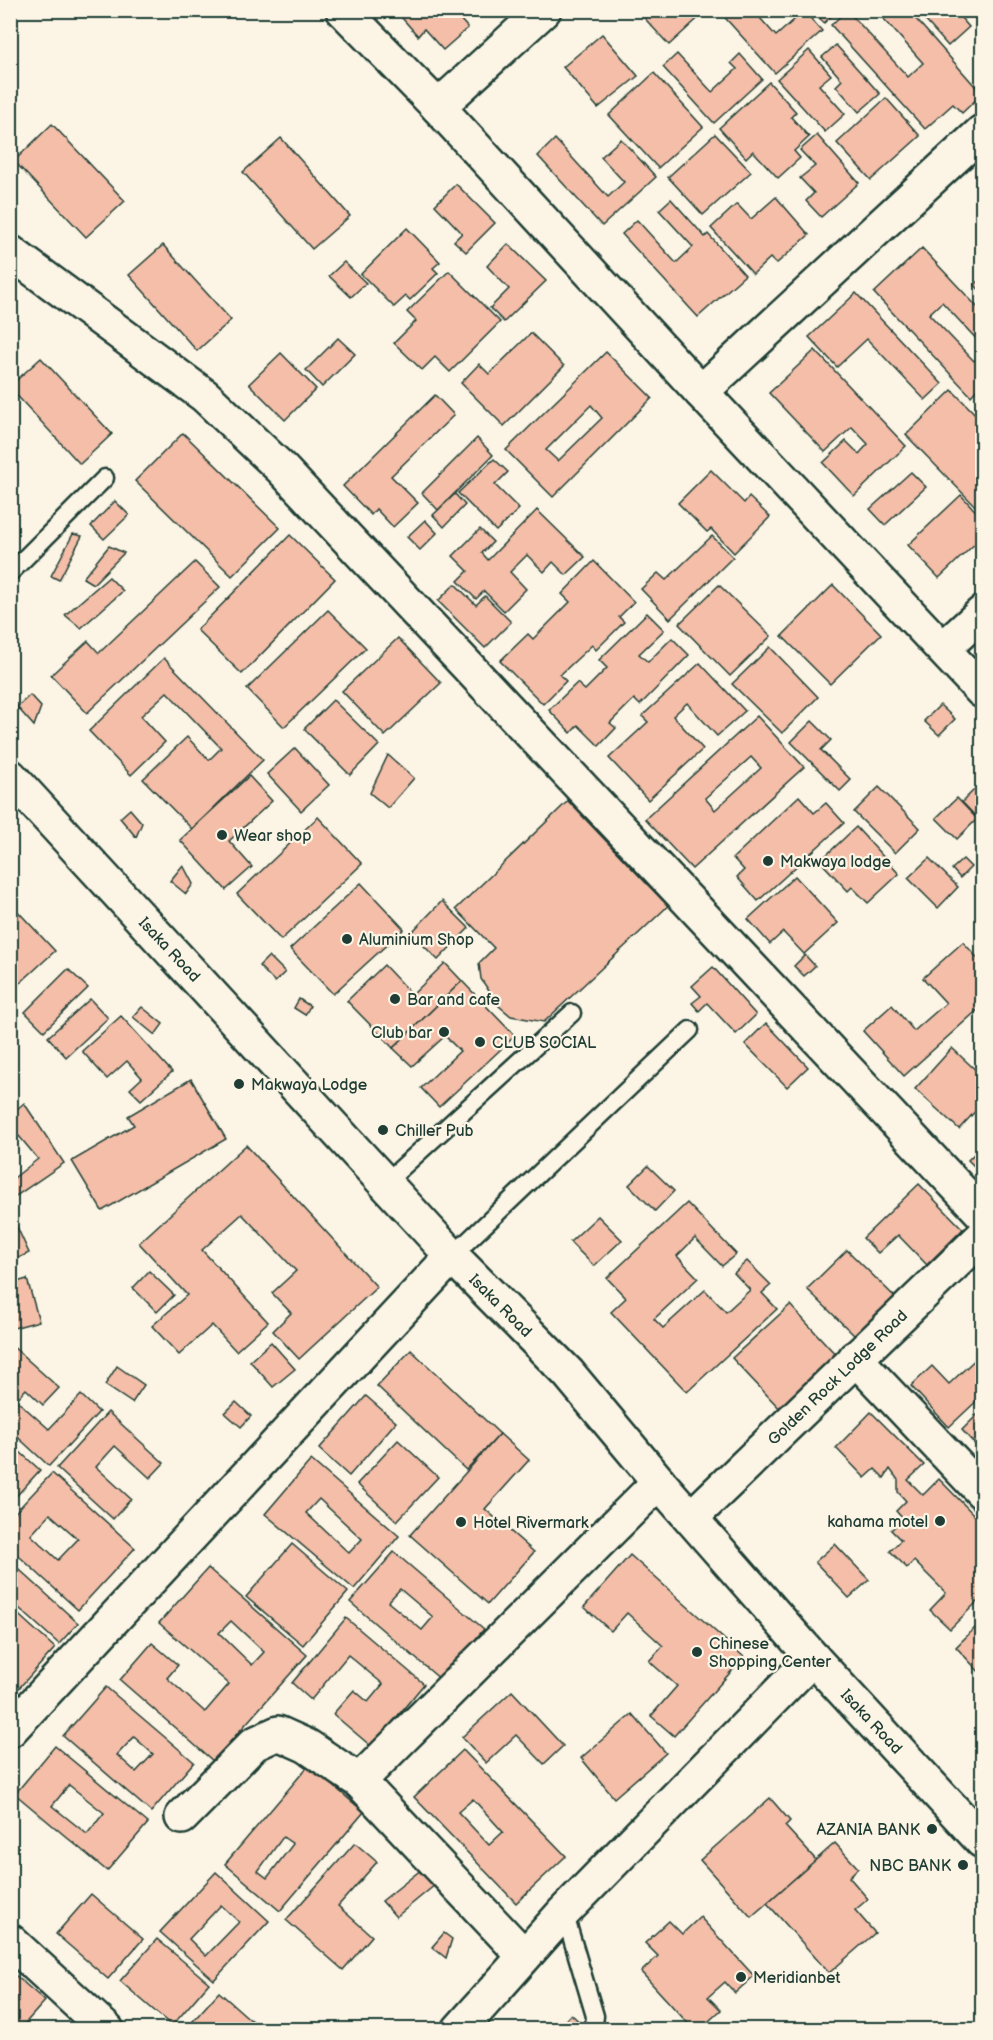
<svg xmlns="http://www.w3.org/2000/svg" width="993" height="2040" font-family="'Balsamiq Sans',sans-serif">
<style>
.building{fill:#f4bea8;stroke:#1f3d34;stroke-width:1.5;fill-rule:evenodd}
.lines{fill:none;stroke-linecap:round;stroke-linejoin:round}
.service-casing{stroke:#1f3d34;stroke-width:21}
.minor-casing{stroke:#1f3d34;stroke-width:38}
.tertiary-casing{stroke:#1f3d34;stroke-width:38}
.service{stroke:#fcf5e5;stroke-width:16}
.minor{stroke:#fcf5e5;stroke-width:33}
.tertiary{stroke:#fcf5e5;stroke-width:33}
.poi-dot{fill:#1f3d34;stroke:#fcf5e5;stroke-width:2}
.labels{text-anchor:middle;stroke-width:4.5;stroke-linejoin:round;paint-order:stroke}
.poi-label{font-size:16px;fill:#1f3d34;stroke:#fcf5e5;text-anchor:start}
.street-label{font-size:16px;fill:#1f3d34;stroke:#fcf5e5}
</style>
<rect width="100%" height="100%" fill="#fcf5e5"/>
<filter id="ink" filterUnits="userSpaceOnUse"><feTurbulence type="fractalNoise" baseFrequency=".0167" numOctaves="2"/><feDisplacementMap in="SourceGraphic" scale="12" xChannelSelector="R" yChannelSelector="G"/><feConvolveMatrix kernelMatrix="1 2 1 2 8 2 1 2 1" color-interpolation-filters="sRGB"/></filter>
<g filter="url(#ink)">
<g class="building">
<path d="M 395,10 L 452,10 L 468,28 L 443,50 L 424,29 L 418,36 Z"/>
<path d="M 473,10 L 486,10 L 479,17 Z"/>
<path d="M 637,10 L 705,10 L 706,11 L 669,45 Z"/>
<path d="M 718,10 L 753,10 L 776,36 L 804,11 L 822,31 L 775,73 Z"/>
<path d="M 812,10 L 838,10 L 824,23 Z"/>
<path d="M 847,10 L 908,77 L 923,63 L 876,10 L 908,10 L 982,94 L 962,113 L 953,104 L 925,129 L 831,25 Z"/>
<path d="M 916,10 L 954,10 L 969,27 L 948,46 Z"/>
<path d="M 971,10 L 982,10 L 982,15 L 979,19 Z"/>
<path d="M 602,34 L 638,76 L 598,108 L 563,67 Z"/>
<path d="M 836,45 L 880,94 L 859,112 L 836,86 L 842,80 L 822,57 Z"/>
<path d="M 809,50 L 831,75 L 819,85 L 845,114 L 825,132 L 777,79 Z"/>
<path d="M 677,54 L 712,92 L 737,69 L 731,63 L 740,54 L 762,79 L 714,123 L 663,67 Z"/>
<path d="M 654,73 L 703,127 L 658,168 L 609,115 Z"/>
<path d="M 769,82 L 796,112 L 791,117 L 809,137 L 794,151 L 800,158 L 778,178 L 753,151 L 746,158 L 719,128 Z"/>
<path d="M 886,98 L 920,136 L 871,180 L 837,143 Z"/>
<path d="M 52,124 L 125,201 L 86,237 L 14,161 Z"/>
<path d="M 715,134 L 751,172 L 703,215 L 668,177 Z"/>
<path d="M 817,135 L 859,183 L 821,217 L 806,201 L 814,193 L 800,178 L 815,166 L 800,150 Z"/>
<path d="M 281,138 L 350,216 L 312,249 L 243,172 Z"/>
<path d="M 555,139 L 608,197 L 624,182 L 601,157 L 621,139 L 656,177 L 602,226 L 538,156 Z"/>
<path d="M 456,184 L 495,223 L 466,252 L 454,241 L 462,233 L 435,205 Z"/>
<path d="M 776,197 L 809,235 L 776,264 L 770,258 L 753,274 L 711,228 L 737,204 L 751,219 Z"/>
<path d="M 671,199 L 705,237 L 708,234 L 745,275 L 698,317 L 622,234 L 637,220 L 676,263 L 693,247 L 659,210 Z"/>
<path d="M 407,228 L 440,262 L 433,268 L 438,273 L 410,300 L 406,296 L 394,307 L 361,274 Z"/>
<path d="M 508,244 L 546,281 L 504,322 L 490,308 L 509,289 L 487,266 Z"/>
<path d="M 163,245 L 231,320 L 197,351 L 129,275 Z"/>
<path d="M 922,248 L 982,312 L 982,345 L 942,302 L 929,314 L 974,361 L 982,353 L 982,384 L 971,396 L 874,293 Z"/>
<path d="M 344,262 L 366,283 L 351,297 L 329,276 Z"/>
<path d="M 449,271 L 500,322 L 450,372 L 435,357 L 422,370 L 394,343 L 416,321 L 407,312 Z"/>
<path d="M 982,277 L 982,293 L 975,285 Z"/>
<path d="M 856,293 L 942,384 L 925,400 L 867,339 L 837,367 L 809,337 Z"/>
<path d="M 531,333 L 564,366 L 504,426 L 461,383 L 479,364 L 489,374 Z"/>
<path d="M 338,338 L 355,354 L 322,387 L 306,370 Z"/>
<path d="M 815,350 L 906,446 L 854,496 L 823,463 L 846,441 L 859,454 L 868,444 L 852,427 L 825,452 L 769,393 Z"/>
<path d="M 606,352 L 652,398 L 553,497 L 506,450 ZM 591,405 L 602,418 L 558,461 L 546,450 Z"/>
<path d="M 281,353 L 316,389 L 285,420 L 249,384 Z"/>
<path d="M 41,358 L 112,434 L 80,464 L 10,388 L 10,386 Z"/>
<path d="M 952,390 L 982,421 L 982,513 L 906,435 Z"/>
<path d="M 435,395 L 454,415 L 391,476 L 418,503 L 393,527 L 376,509 L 371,515 L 343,486 Z"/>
<path d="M 183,433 L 280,528 L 232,576 L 135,481 Z"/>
<path d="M 477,438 L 493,455 L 438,510 L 422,493 Z"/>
<path d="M 494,459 L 508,472 L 495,485 L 519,509 L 496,531 L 458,493 Z"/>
<path d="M 711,470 L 744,503 L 749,497 L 770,517 L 734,553 L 711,529 L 707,532 L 678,503 Z"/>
<path d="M 911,472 L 926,487 L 885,525 L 870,509 Z"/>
<path d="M 455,494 L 465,505 L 444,527 L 433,515 Z"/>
<path d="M 961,495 L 982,518 L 982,537 L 939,578 L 908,545 Z"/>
<path d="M 115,501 L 129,515 L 104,539 L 91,526 Z"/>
<path d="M 537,510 L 585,557 L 566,575 L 553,562 L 544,572 L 527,555 L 510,572 L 526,589 L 504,611 L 484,591 L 476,599 L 458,581 L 468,571 L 453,556 L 480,529 L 493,542 L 482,553 L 488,560 Z"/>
<path d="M 425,520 L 437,533 L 420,550 L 407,537 Z"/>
<path d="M 73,534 L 82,536 L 59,580 L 51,576 Z"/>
<path d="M 290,535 L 335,579 L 242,674 L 197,630 Z"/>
<path d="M 712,536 L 733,557 L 670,619 L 641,589 L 658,573 L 666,580 Z"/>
<path d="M 109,546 L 124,553 L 93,584 L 83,578 Z"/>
<path d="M 594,561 L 634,602 L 619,617 L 624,622 L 596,650 L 592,645 L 560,675 L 566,681 L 543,704 L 500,661 L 528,634 L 533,639 L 570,602 L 562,594 Z"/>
<path d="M 195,562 L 220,587 L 87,713 L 51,675 L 88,641 L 99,653 Z"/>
<path d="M 109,577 L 123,591 L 81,628 L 65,615 Z"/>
<path d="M 455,584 L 476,605 L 485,596 L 511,622 L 485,648 L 438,601 Z"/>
<path d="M 719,585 L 771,636 L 730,676 L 679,624 Z"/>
<path d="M 833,585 L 881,634 L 830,684 L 782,636 Z"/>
<path d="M 328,610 L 366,648 L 284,727 L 247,689 Z"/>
<path d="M 647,613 L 664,630 L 639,654 L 648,662 L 672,638 L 689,655 L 640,705 L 634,699 L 610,723 L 616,728 L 599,746 L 578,725 L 571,733 L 549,710 L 577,683 L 585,690 L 607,668 L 599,660 Z"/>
<path d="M 398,638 L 441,683 L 385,736 L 342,691 Z"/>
<path d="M 770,647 L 818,697 L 782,733 L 732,684 Z"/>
<path d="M 164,658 L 263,760 L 192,829 L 143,779 L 187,737 L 209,760 L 221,748 L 167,692 L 141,716 L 165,742 L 131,775 L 89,731 Z"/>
<path d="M 700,663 L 745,711 L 717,736 L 687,703 L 673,716 L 703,749 L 648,800 L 609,758 L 648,722 L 642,716 Z"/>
<path d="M 30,695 L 41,707 L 34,726 L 17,707 Z"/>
<path d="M 333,700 L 379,745 L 350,775 L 304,729 Z"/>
<path d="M 940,705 L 955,719 L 939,735 L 924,721 Z"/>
<path d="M 757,716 L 804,767 L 692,869 L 645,819 ZM 751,757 L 761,768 L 715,810 L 705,798 Z"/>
<path d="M 812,721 L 831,740 L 821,750 L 851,780 L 840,791 L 791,742 Z"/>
<path d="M 295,748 L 329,785 L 301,811 L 267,774 Z"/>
<path d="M 388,755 L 414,778 L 388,808 L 370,793 Z"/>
<path d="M 249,776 L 272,801 L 229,841 L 252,867 L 226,890 L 180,840 Z"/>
<path d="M 982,782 L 982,823 L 962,802 Z"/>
<path d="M 879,787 L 920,828 L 895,853 L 854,812 Z"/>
<path d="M 799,796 L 814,813 L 826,803 L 844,823 L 758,901 L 737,877 L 744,870 L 733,858 Z"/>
<path d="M 957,798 L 977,819 L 957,839 L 936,818 Z"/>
<path d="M 568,801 L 668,906 L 544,1022 L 511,1016 L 499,1006 L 481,979 L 479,963 L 494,948 L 456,909 Z"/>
<path d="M 130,809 L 142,823 L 136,837 L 120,818 Z"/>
<path d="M 318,817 L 362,864 L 281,940 L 237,894 Z"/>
<path d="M 856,827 L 899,874 L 868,903 L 852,887 L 848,891 L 820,861 Z"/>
<path d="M 929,858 L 958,887 L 938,908 L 908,878 Z"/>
<path d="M 963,859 L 971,867 L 960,878 L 952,869 Z"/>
<path d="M 183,865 L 193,884 L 186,894 L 170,881 Z"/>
<path d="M 795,876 L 838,923 L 804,954 L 783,932 L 770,944 L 748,919 Z"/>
<path d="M 361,883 L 404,929 L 333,994 L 290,949 Z"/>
<path d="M 442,901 L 469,928 L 438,960 L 411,933 Z"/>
<path d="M 10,903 L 55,951 L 19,984 L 10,975 Z"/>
<path d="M 963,942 L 982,963 L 982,1006 L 904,1076 L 863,1031 L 892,1005 L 914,1031 L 946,1003 L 923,978 Z"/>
<path d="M 805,955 L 815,966 L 804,976 L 794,966 Z"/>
<path d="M 269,956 L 285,972 L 275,982 L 259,966 Z"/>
<path d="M 445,963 L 462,981 L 393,1048 L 347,1001 L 384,965 L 412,995 Z"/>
<path d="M 713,967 L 756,1015 L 736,1034 L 707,1003 L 699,1011 L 692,1003 L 701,996 L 692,986 Z"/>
<path d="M 68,969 L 88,988 L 44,1031 L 25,1012 Z"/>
<path d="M 462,981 L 515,1036 L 439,1107 L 421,1088 L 460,1051 L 445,1036 L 412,1066 L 393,1048 Z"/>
<path d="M 90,999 L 108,1018 L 66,1057 L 48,1037 Z"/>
<path d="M 299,999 L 310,1006 L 305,1015 L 294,1008 Z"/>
<path d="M 142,1007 L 163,1024 L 155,1035 L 133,1017 Z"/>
<path d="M 121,1016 L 172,1072 L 141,1100 L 130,1089 L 142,1078 L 127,1061 L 107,1079 L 82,1051 Z"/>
<path d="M 766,1023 L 808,1067 L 787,1087 L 745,1044 Z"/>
<path d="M 952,1048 L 982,1076 L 982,1104 L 959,1129 L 915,1089 Z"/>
<path d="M 191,1079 L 226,1139 L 102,1211 L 72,1161 L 134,1125 L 128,1116 Z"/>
<path d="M 24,1103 L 64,1163 L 10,1200 L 10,1181 L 38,1159 L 19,1136 L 10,1144 L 10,1115 Z"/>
<path d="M 246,1145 L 377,1287 L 299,1359 L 273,1331 L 291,1313 L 272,1293 L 296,1271 L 242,1214 L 202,1250 L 268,1322 L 236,1351 L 212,1325 L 179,1355 L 152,1326 L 187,1295 L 139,1243 Z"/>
<path d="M 982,1146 L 982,1174 L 968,1160 Z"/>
<path d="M 648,1166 L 674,1191 L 655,1211 L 629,1185 Z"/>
<path d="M 919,1184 L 963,1229 L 927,1265 L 898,1235 L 878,1253 L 863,1238 Z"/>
<path d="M 687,1203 L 736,1254 L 722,1266 L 695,1238 L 677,1256 L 698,1278 L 654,1319 L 663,1328 L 705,1290 L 726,1312 L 750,1290 L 734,1273 L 747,1261 L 771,1285 L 762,1293 L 777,1309 L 687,1392 L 611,1312 L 626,1298 L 607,1278 Z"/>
<path d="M 12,1216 L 29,1253 L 10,1262 L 10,1217 Z"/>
<path d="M 598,1216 L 622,1240 L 594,1266 L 570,1242 Z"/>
<path d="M 847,1250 L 895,1297 L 855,1336 L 807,1289 Z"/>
<path d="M 149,1271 L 174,1295 L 157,1312 L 133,1288 Z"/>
<path d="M 27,1279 L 39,1321 L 10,1329 L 10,1284 Z"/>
<path d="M 790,1305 L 838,1357 L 782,1411 L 732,1358 Z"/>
<path d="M 271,1342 L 295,1369 L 273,1387 L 250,1361 Z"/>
<path d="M 10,1344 L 59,1388 L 43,1405 L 26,1389 L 16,1400 L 49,1429 L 81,1395 L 99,1412 L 49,1466 L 10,1430 Z"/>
<path d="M 411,1350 L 500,1434 L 466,1470 L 377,1386 Z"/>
<path d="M 982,1353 L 982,1396 L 949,1427 L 911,1386 L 932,1366 L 949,1384 Z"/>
<path d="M 117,1366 L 144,1385 L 132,1403 L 105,1385 Z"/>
<path d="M 366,1396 L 396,1422 L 349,1476 L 319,1449 Z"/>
<path d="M 236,1402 L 251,1416 L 241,1427 L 225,1413 Z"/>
<path d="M 982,1410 L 982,1452 L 962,1430 Z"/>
<path d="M 108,1412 L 164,1463 L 150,1478 L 115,1446 L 96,1467 L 131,1499 L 113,1519 L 57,1468 Z"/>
<path d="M 871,1412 L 924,1465 L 908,1480 L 923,1495 L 939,1479 L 982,1523 L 982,1597 L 950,1629 L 930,1610 L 946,1593 L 914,1561 L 907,1568 L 890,1551 L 901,1540 L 891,1530 L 903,1519 L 896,1511 L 906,1501 L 898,1492 L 898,1480 L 890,1469 L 884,1478 L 875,1469 L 865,1478 L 836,1448 Z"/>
<path d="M 500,1434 L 529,1460 L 485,1509 L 534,1552 L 488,1604 L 410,1535 Z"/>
<path d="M 398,1440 L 438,1477 L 397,1521 L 357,1484 Z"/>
<path d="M 10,1443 L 40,1470 L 10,1503 Z"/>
<path d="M 311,1460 L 399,1536 L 354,1589 L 265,1514 ZM 319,1499 L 362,1539 L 349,1553 L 306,1513 Z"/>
<path d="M 52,1473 L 135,1548 L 78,1610 L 10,1548 L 10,1518 ZM 50,1514 L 78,1539 L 58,1560 L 31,1535 Z"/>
<path d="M 292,1544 L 348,1592 L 303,1645 L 246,1597 Z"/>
<path d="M 835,1544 L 869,1580 L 849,1598 L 815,1562 Z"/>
<path d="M 394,1552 L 484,1629 L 441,1680 L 350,1602 ZM 400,1589 L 433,1617 L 422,1630 L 388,1602 Z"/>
<path d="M 630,1555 L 744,1657 L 674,1736 L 651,1716 L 677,1686 L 649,1661 L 663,1646 L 627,1613 L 611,1631 L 584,1607 Z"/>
<path d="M 10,1561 L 78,1623 L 59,1644 L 10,1600 Z"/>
<path d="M 208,1568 L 307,1655 L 213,1761 L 120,1680 L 152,1643 L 178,1665 L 167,1678 L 205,1712 L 229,1684 L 159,1623 ZM 231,1621 L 264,1652 L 252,1665 L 219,1633 Z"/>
<path d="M 10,1607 L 55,1648 L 19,1688 L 10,1680 Z"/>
<path d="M 346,1618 L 424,1684 L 372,1747 L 333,1714 L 354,1690 L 368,1702 L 383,1684 L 348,1655 L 311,1700 L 292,1683 Z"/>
<path d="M 982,1621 L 982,1675 L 956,1647 Z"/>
<path d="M 106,1687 L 194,1762 L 151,1812 L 63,1736 ZM 134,1737 L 153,1754 L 136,1772 L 117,1755 Z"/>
<path d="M 512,1691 L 563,1746 L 544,1764 L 516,1735 L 486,1763 L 462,1737 Z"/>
<path d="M 632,1714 L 666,1753 L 614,1798 L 581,1758 Z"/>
<path d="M 55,1746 L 148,1823 L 107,1871 L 15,1794 ZM 69,1785 L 104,1813 L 87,1834 L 52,1806 Z"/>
<path d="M 463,1750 L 566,1856 L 516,1903 L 414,1797 ZM 473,1799 L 503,1832 L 489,1845 L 458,1812 Z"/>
<path d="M 309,1765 L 364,1812 L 280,1911 L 225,1864 ZM 283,1837 L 293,1844 L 267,1878 L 258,1871 Z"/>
<path d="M 770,1798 L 790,1821 L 785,1826 L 816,1860 L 751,1917 L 700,1860 Z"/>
<path d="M 355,1843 L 377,1862 L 338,1906 L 372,1936 L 343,1970 L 286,1920 Z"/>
<path d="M 835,1843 L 858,1868 L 849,1877 L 868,1899 L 855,1910 L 875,1933 L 829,1973 L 767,1903 Z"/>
<path d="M 422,1869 L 435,1885 L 396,1917 L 382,1901 Z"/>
<path d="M 216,1872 L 269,1921 L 214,1980 L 160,1932 ZM 221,1905 L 239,1922 L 206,1956 L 189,1939 Z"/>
<path d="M 91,1894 L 143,1939 L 108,1979 L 56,1934 Z"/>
<path d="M 700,1917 L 754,1976 L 735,1993 L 725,1982 L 708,1997 L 721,2010 L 699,2030 L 694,2030 L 641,1972 L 658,1956 L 645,1943 L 669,1921 L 682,1934 Z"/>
<path d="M 444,1933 L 452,1939 L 446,1958 L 432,1947 Z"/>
<path d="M 157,1939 L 209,1983 L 172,2026 L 120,1981 Z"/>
<path d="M 15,1975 L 45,2001 L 21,2028 L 23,2030 L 10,2030 L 10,1980 Z"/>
<path d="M 219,1992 L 262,2030 L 185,2030 Z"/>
<path d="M 571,2014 L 588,2030 L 556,2030 Z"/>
</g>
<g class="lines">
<g class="service-casing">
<g id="service">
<path d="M 10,573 L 105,478"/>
<path d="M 385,1183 L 572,1013"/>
<path d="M 452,1256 L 690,1030"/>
<path d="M 564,1912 L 595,2016 L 593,2030"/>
</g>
</g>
<g class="minor-casing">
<g id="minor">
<path d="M 343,10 L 438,107 L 701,392 L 982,691"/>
<path d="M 438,107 L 544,10"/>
<path d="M 10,252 L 205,396 L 282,469 L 982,1213"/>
<path d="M 701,392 L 982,132"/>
<path d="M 943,649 L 982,613"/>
<path d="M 855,1358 L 982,1492"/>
<path d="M 692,1517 L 982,1237"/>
<path d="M 10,1730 L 452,1256"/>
<path d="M 359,1781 L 659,1482"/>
<path d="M 182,1817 L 254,1744 L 278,1733 L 307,1746 L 359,1781 L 524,1956"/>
<path d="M 10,1941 L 107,2030"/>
<path d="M 459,2030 L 564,1912 L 813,1658"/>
</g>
</g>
<g class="tertiary-casing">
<path id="tertiary" d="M 10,776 L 452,1256 L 568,1373 L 659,1482 L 813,1658 L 982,1841"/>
</g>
<use href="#service" class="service"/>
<use href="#minor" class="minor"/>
<use href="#tertiary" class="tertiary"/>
</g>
</g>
<g class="poi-dot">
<circle cx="222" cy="835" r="6"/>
<circle cx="768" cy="861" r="6"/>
<circle cx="347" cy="939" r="6"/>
<circle cx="395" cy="999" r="6"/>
<circle cx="444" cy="1032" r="6"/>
<circle cx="480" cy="1042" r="6"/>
<circle cx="239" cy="1084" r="6"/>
<circle cx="383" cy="1130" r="6"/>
<circle cx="940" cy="1521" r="6"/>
<circle cx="461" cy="1522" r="6"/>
<circle cx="697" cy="1652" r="6"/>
<circle cx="932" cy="1829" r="6"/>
<circle cx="963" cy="1865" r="6"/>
<circle cx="741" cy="1977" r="6"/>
</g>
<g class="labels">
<g class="poi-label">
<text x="234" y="841">Wear shop</text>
<text x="780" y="867">Makwaya lodge</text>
<text x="359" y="945">Aluminium Shop</text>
<text x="407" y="1005">Bar and cafe</text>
<text x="432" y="1038" text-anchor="end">Club bar</text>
<text x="492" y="1048">CLUB SOCIAL</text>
<text x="251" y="1090">Makwaya Lodge</text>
<text x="395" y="1136">Chiller Pub</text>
<text x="928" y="1527" text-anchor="end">kahama motel</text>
<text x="473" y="1528">Hotel Rivermark</text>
<text x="709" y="1649">Chinese<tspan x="709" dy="18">Shopping Center</tspan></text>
<text x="920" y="1835" text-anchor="end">AZANIA BANK</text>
<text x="951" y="1871" text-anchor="end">NBC BANK</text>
<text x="753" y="1983">Meridianbet</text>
</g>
<g class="street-label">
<text transform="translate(170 949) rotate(47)" y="6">Isaka Road</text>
<text transform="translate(501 1305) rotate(45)" y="6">Isaka Road</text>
<text transform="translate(837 1377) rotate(-44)" y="6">Golden Rock Lodge Road</text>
<text transform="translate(872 1721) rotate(47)" y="6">Isaka Road</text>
</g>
</g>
<rect width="993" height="2040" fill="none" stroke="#fcf5e5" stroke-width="36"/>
<rect x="18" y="18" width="957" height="2004" fill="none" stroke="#1f3d34" stroke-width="2" filter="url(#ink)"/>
</svg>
